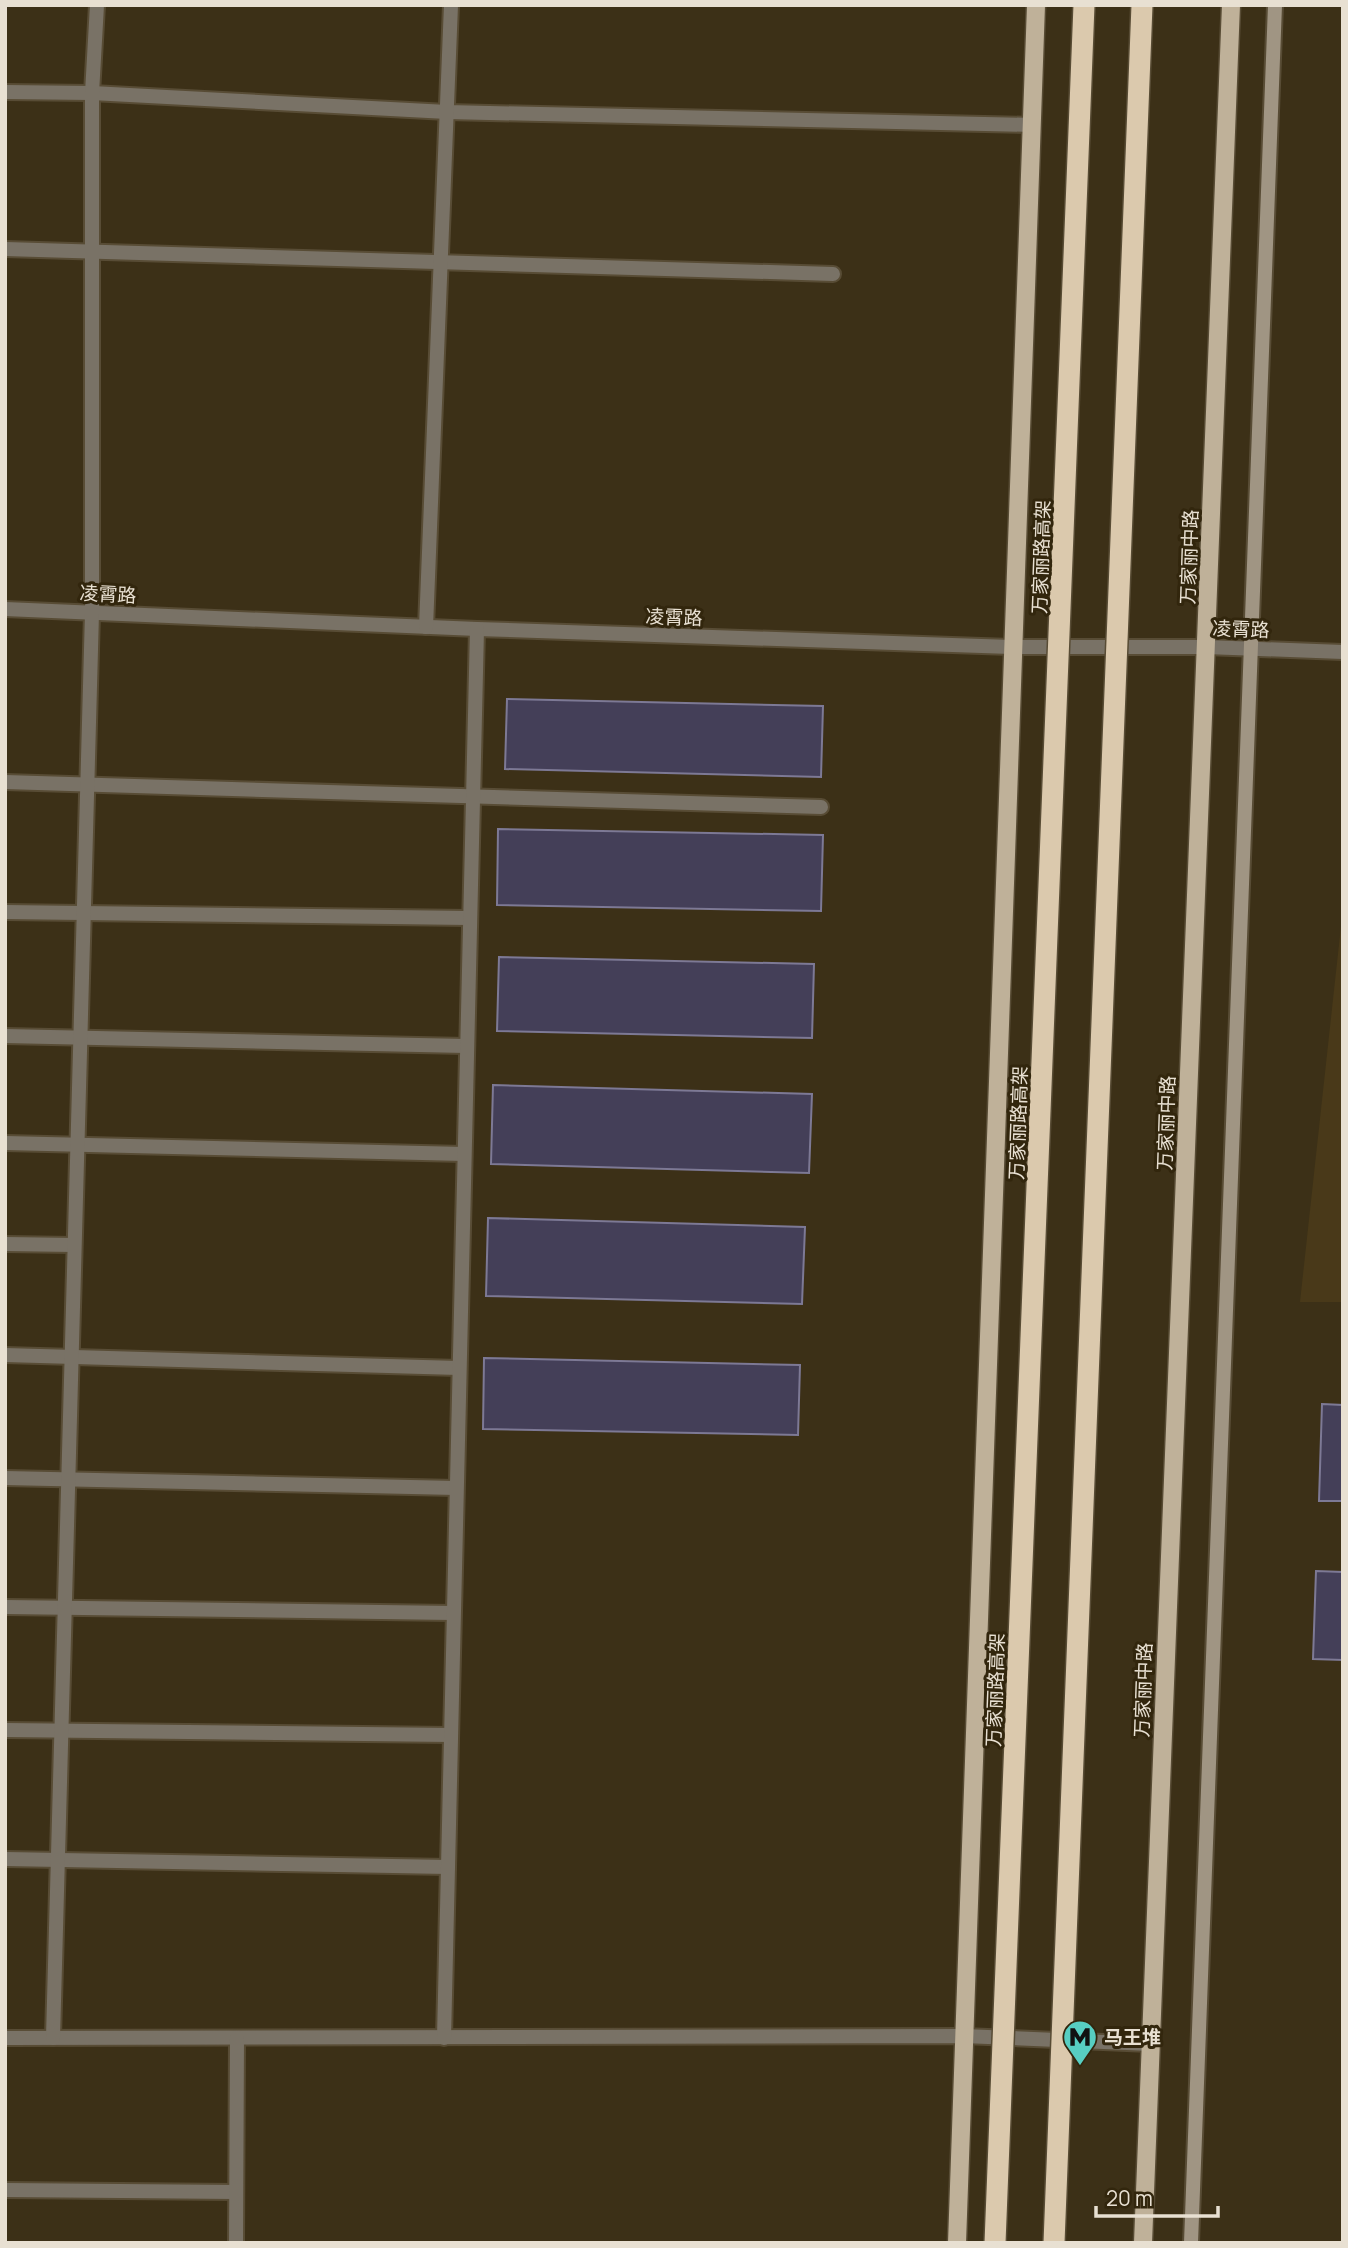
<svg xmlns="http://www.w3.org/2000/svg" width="1348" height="2248" font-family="Manrope,'Noto Sans SC',sans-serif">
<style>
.built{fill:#493919}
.building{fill:#443f58;stroke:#7d7995;stroke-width:2}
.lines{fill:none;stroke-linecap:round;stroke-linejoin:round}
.street-casing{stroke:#584c35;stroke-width:18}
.secondary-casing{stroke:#584c35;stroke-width:18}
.primary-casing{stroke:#584c35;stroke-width:21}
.street{stroke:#797266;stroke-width:14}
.secondary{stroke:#a09583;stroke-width:14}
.primary{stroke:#bfb199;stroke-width:18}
.highway-bridge-casing{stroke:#584c35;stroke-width:24;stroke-linecap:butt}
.highway-bridge{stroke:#dbc9ad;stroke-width:21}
.labels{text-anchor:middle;stroke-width:6;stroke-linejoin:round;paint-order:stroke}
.street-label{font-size:19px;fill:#e8e0d2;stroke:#32260d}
.poi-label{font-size:19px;font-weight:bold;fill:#e8e0d2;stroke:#32260d;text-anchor:start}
</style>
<rect width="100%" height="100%" fill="#3c3017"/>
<path class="built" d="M 1343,908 L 1343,1302 L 1300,1302 Z"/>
<g class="building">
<path d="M 507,699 L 823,706 L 821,777 L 505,769 Z"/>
<path d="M 498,829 L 823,835 L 821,911 L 497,905 Z"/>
<path d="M 499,957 L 814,964 L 812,1038 L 497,1031 Z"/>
<path d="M 493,1085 L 812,1094 L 809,1173 L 491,1164 Z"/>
<path d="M 488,1218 L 805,1227 L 802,1304 L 486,1296 Z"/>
<path d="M 484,1358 L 800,1365 L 798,1435 L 483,1429 Z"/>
<path d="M 1322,1404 L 1343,1405 L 1343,1501 L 1319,1501 Z"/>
<path d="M 1316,1571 L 1343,1572 L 1343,1660 L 1313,1659 Z"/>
</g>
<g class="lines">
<g class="street-casing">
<g id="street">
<path d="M 5,92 L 92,93 L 447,112 L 1033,125"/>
<path d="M 5,249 L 833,274"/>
<path d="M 5,609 L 477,629 L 1011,647 L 1206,647 L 1343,652"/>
<path d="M 426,627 L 451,5"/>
<path d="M 5,782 L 821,807"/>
<path d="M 5,912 L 469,918"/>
<path d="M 5,1036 L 466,1046"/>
<path d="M 5,1143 L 464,1154"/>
<path d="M 5,1244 L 74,1245"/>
<path d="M 5,1355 L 459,1368"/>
<path d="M 5,1478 L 456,1488"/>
<path d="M 5,1607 L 453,1613"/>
<path d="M 5,1730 L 451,1735"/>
<path d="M 5,1859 L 448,1867"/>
<path d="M 5,2038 L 964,2036 L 1150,2044"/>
<path d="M 53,2038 L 92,613 L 92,93 L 97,5"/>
<path d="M 444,2038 L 477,629"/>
<path d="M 5,2190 L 236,2192"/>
<path d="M 236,2243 L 237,2038"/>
</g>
</g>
<g class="secondary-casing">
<path id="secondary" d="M 1191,2243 L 1275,5"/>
</g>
<g class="primary-casing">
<g id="primary">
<path d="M 957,2243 L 1036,5"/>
<path d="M 1143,2243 L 1231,5"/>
</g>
</g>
<use href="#street" class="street"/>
<use href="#secondary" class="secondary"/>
<use href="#primary" class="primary"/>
<g class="highway-bridge-casing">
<g id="highway-bridge">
<path d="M 995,2243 L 1084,5"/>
<path d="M 1054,2243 L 1142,5"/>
</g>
</g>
<use href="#highway-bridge" class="highway-bridge"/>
</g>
<defs>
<g id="metro-pin" transform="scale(1.75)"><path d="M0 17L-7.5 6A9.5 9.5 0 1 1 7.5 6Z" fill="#57cec2" stroke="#32260d"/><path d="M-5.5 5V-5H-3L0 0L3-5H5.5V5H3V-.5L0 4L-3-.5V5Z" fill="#111"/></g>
</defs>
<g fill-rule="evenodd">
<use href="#metro-pin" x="1080" y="2037"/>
</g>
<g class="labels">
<g class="street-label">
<text transform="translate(1041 557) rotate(-88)" y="7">万家丽路高架</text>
<text transform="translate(1189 557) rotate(-88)" y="7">万家丽中路</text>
<text transform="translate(108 594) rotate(3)" y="7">凌霄路</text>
<text transform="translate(674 617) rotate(2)" y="7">凌霄路</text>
<text transform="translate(1241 629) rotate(2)" y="7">凌霄路</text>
<text transform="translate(1018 1123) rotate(-88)" y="7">万家丽路高架</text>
<text transform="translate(1166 1123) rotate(-88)" y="7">万家丽中路</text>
<text transform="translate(995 1690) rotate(-88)" y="7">万家丽路高架</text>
<text transform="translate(1143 1690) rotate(-88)" y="7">万家丽中路</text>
</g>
<g class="poi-label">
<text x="1104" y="2044">马王堆</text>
</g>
</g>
<rect width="1348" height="2248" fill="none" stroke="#e8e0d2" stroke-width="14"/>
<path d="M1096 2206v10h122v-10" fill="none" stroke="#e8e0d2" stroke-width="3.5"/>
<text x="1106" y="2206" font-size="21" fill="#e8e0d2" stroke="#32260d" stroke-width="5" paint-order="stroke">20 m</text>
</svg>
